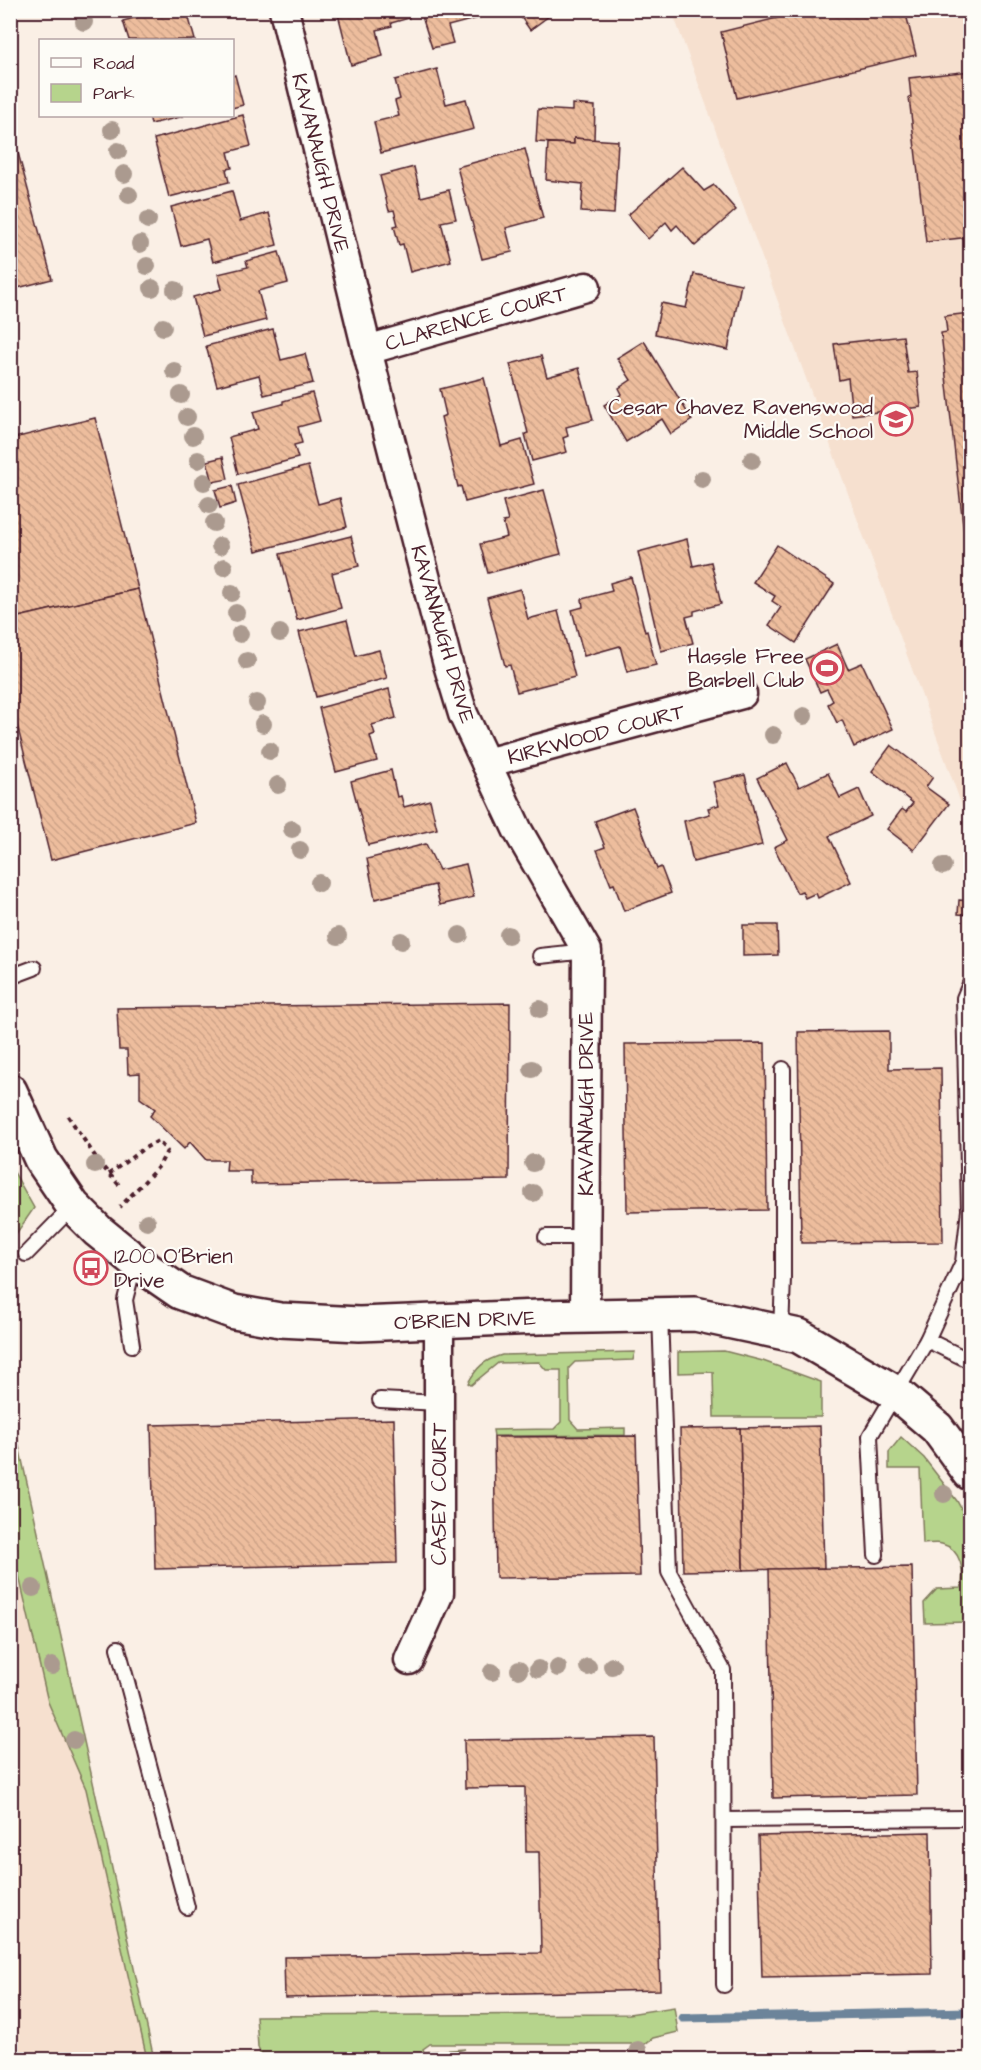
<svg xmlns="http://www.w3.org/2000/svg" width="981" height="2070" font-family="'Architects Daughter',sans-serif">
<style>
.built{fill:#f6e0cf}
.green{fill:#b6d48c;stroke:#807a5c;stroke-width:1.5}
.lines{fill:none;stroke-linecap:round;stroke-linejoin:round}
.stream{stroke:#6c849a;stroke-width:9}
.building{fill:url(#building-back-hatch);stroke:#4a1f2b;stroke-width:1.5}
.service-casing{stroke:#4a1f2b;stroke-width:18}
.minor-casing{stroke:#4a1f2b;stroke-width:33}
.tertiary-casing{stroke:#4a1f2b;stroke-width:38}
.path{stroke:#4a1f2b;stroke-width:4;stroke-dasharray:4.5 4.5;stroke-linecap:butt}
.service{stroke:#fdfcf7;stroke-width:14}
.minor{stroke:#fdfcf7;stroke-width:28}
.tertiary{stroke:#fdfcf7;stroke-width:33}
.tree{fill:#ab9a8f}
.labels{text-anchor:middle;stroke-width:4.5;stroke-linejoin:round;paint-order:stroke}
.street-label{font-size:21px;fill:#4a1f2b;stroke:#fdfcf7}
.poi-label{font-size:21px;fill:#4a1f2b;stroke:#fdfcf7;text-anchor:end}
</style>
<defs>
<pattern id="building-back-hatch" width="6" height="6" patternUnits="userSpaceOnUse" patternTransform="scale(1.5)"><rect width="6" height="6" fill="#edbd9d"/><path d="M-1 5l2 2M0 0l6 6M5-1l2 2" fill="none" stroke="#cda287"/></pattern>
</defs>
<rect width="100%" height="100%" fill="#faefe5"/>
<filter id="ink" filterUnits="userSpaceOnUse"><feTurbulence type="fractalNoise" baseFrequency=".0167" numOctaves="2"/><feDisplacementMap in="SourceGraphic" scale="12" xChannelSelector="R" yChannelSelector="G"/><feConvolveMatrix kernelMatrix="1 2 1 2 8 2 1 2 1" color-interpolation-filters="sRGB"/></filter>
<g filter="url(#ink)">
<g class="built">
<path d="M 672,11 L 970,11 L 970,828 Z"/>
<path d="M 10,1541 L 48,1702 L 86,1789 L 147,2059 L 11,2059 Z"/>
</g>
<g class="green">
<path d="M 10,1165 L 34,1208 L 16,1234 L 11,1236 Z"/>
<path d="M 724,1351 L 763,1361 L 821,1382 L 821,1417 L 714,1417 L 713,1372 L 678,1373 L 678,1352 Z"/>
<path d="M 635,1352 L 633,1360 L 575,1362 L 569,1368 L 570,1420 L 578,1429 L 625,1428 L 625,1435 L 494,1436 L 493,1430 L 554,1429 L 561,1422 L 561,1370 L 546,1370 L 539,1362 L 498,1363 L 471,1385 L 468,1383 C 477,1367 484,1360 502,1355 Z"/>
<path d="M 11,1410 L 154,2059 L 147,2059 L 86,1789 L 48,1702 L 11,1541 Z"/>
<path d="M 901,1437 L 924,1458 L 957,1501 L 970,1525 L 970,1622 L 925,1623 L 924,1603 L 937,1589 L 961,1588 C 965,1572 961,1549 942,1544 C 937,1542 928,1544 923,1544 L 920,1469 L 889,1469 L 889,1452 Z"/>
<path d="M 674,2007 L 678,2032 L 653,2038 L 645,2044 L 430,2044 L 423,2049 L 424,2052 L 465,2049 L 426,2059 L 262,2059 L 258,2047 L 256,2016 L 629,2014 Z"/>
</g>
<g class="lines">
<path class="stream" d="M 683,2018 L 970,2012"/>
</g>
<g class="building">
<path d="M 163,10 L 207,10 L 188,15 L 195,40 L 129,40 L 123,21 Z"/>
<path d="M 337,10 L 407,10 L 409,18 L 391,23 L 392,26 L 377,30 L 383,56 L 351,65 Z"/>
<path d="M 420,10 L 489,10 L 490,15 L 448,26 L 453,43 L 432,48 Z"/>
<path d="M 516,10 L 557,10 L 530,30 Z"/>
<path d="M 809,10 L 905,10 L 916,55 L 737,98 L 721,32 Z"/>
<path d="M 437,69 L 446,104 L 466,99 L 474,129 L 381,153 L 374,122 L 399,116 L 395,101 L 400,99 L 395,80 Z"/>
<path d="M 970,71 L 970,237 L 926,242 L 909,97 L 911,97 L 909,78 Z"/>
<path d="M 235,75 L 243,105 L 232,108 L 232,76 Z"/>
<path d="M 572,104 L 595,106 L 594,140 L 574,138 L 574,144 L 536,142 L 538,109 L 572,111 Z"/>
<path d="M 243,115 L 251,146 L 228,152 L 232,168 L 226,169 L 229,182 L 169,197 L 154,139 Z"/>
<path d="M 149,116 L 184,116 L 151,124 Z"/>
<path d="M 10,123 L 52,279 L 10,290 Z"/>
<path d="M 574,138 L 618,141 L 614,214 L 581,212 L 583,184 L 546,180 L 548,143 L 574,144 Z"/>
<path d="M 525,149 L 543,218 L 506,228 L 512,252 L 482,259 L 457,167 Z"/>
<path d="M 414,167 L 421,197 L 449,190 L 456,219 L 441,222 L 451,261 L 410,272 L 403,244 L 399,245 L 394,226 L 398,225 L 394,210 L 389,211 L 380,176 Z"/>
<path d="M 682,167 L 704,191 L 714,185 L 736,210 L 695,246 L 677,225 L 672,230 L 666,222 L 648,239 L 628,215 Z"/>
<path d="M 232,191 L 240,221 L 269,213 L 277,245 L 213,262 L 207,239 L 181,246 L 171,207 Z"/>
<path d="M 279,252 L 288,283 L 258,291 L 266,320 L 203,336 L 193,297 L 222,289 L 218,274 L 248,267 L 246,261 Z"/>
<path d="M 694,274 L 741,284 L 728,350 L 655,334 L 661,303 L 686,308 Z"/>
<path d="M 970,313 L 970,585 L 941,333 L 947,332 L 945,316 Z"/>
<path d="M 273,329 L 281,360 L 305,354 L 313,383 L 264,395 L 259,375 L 217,386 L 206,346 Z"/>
<path d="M 903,336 L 908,373 L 917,372 L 921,407 L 852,415 L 848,378 L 839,380 L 834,344 Z"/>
<path d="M 644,341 L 692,420 L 671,434 L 662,419 L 626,442 L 604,405 L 622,394 L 619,388 L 631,380 L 617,358 Z"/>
<path d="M 541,356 L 547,377 L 579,368 L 593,420 L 566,427 L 568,436 L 563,438 L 567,452 L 532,461 L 525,434 L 528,433 L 510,364 Z"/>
<path d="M 484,378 L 501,446 L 522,440 L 534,484 L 465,502 L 461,486 L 458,487 L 441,417 L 446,415 L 440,389 Z"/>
<path d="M 312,393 L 320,421 L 298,427 L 302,443 L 294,445 L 298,458 L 238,474 L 229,437 L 258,429 L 253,412 L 283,404 L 283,401 Z"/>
<path d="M 95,418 L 138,589 L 10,619 L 10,439 Z"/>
<path d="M 223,457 L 228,479 L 213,482 L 207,461 Z"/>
<path d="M 308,466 L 318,504 L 340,498 L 347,527 L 256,551 L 238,485 Z"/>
<path d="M 232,486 L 236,503 L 220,508 L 215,490 Z"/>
<path d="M 544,490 L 561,554 L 488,573 L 480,544 L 507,537 L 503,522 L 508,521 L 503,501 Z"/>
<path d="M 351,536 L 359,566 L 332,573 L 341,608 L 297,620 L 280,554 Z"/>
<path d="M 687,539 L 693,566 L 711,562 L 721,604 L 694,611 L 694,615 L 686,617 L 693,643 L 661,651 L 638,552 Z"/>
<path d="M 777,545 L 834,584 L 796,643 L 769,625 L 781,607 L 772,601 L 775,596 L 753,582 Z"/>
<path d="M 631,577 L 645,632 L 647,631 L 656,665 L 627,672 L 620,646 L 584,656 L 572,610 L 583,607 L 582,599 L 612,591 L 610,583 Z"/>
<path d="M 138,589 L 196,823 L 51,860 L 10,697 L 10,619 Z"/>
<path d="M 520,589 L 528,619 L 558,611 L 575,677 L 517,692 L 510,665 L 505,666 L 487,598 Z"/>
<path d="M 347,620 L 356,656 L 379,650 L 387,678 L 316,697 L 299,632 Z"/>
<path d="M 837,644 L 848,669 L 862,663 L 893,729 L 854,747 L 842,720 L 837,723 L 828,704 L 833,701 L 827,689 L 820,692 L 805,659 Z"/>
<path d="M 389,689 L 396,718 L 372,725 L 375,734 L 370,736 L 377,761 L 336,772 L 319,708 Z"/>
<path d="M 891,745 L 933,777 L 926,787 L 949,804 L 914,850 L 887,829 L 902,809 L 906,812 L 913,803 L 872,771 Z"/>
<path d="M 787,763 L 799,787 L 828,773 L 840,798 L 859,789 L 871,816 L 829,836 L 851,882 L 818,898 L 816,893 L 805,898 L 802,891 L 797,893 L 774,847 L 788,840 L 757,778 Z"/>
<path d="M 391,770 L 397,797 L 401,796 L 404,807 L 430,800 L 437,829 L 368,845 L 351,781 Z"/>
<path d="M 745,775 L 762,845 L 693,862 L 684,821 L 710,814 L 708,808 L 719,805 L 713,782 Z"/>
<path d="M 633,807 L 657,869 L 661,867 L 671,893 L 624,911 L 614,884 L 611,885 L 597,850 L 605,847 L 595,821 Z"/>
<path d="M 426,844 L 439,870 L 466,864 L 474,897 L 440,905 L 435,885 L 375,899 L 367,859 Z"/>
<path d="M 959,900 L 970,901 L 970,915 L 958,914 Z"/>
<path d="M 743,925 L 777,925 L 778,955 L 743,956 Z"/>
<path d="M 510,1003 L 509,1180 L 251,1184 L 251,1171 L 226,1171 L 227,1160 L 206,1160 L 190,1142 L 184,1149 L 150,1116 L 155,1109 L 140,1098 L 140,1073 L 128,1074 L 127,1050 L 119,1050 L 117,1008 Z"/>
<path d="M 889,1031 L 889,1069 L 941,1068 L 943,1242 L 801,1243 L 798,1032 Z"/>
<path d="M 765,1043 L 767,1210 L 627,1212 L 625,1044 Z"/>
<path d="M 394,1419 L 397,1563 L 155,1569 L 151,1425 Z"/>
<path d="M 820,1426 L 824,1568 L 743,1570 L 740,1428 Z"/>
<path d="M 740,1428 L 743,1570 L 683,1571 L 680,1429 Z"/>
<path d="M 636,1436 L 640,1576 L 496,1578 L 494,1437 Z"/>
<path d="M 912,1567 L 917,1795 L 773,1798 L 769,1569 Z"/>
<path d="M 654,1737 L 660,1990 L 285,1998 L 284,1957 L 541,1953 L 539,1852 L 526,1852 L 525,1787 L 465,1788 L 464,1740 Z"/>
<path d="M 930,1832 L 932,1974 L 762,1977 L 758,1836 Z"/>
<path d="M 932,2051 L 932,2060 L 762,2060 L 761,2055 Z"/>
</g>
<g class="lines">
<g class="service-casing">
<g id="service">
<path d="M 540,956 L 587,951"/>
<path d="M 10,977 L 34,968"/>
<path d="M 546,1237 L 586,1237"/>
<path d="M 26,1254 L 73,1206"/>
<path d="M 660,1314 L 669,1572 L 723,1670 L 724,1985"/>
<path d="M 781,1332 L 783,1278 L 783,1069"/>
<path d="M 927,1340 L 970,1361"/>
<path d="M 132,1345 L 125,1300 L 135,1261"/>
<path d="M 380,1400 L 440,1403"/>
<path d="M 876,1555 L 870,1436 L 927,1340 L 963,1262 L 969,1210 L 964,998 L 970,984"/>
<path d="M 118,1648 L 187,1907"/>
<path d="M 724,1820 L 970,1818"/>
</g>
</g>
<g class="minor-casing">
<g id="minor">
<path d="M 284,10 L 367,350 L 447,661 L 463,714 L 518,831 L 587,951 L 585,1316"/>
<path d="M 367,350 L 586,287"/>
<path d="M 486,763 L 742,694"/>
<path d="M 409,1660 L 439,1593 L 439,1320"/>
</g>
</g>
<g class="tertiary-casing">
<path id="tertiary" d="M 10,1091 L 41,1159 L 73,1206 L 98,1231 L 135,1261 L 180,1292 L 234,1312 L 280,1320 L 359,1324 L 539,1317 L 695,1314 L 799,1336 L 896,1393 L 937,1428 L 970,1473"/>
</g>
<g class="path">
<path d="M 68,1116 L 101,1165 L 120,1186"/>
<path d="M 109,1174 L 143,1149 L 158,1141 L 167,1151 L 159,1166 L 120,1207"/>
</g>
<use href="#service" class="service"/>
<use href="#minor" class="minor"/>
<use href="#tertiary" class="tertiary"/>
</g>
<g class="tree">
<circle cx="84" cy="22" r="9"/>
<circle cx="112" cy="130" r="9"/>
<circle cx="118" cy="151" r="9"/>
<circle cx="124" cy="174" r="9"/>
<circle cx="129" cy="195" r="9"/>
<circle cx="148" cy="220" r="9"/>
<circle cx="140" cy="244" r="9"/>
<circle cx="147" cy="266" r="9"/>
<circle cx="152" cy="288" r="9"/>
<circle cx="175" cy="290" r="9"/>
<circle cx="163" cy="327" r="9"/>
<circle cx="174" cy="371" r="9"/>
<circle cx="181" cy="395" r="9"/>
<circle cx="187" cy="417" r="9"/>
<circle cx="193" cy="436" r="9"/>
<circle cx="198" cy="460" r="9"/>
<circle cx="752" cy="460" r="9"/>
<circle cx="702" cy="479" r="9"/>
<circle cx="204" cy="482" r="9"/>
<circle cx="209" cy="505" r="9"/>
<circle cx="214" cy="523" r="9"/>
<circle cx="220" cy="546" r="9"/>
<circle cx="224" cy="567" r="9"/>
<circle cx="232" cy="593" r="9"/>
<circle cx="236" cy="613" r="9"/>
<circle cx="280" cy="633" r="9"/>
<circle cx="240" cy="634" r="9"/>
<circle cx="247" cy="661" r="9"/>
<circle cx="257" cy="703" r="9"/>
<circle cx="804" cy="716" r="9"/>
<circle cx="263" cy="724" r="9"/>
<circle cx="773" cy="735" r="9"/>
<circle cx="270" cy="751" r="9"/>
<circle cx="278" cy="785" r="9"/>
<circle cx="292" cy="829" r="9"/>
<circle cx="300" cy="850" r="9"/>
<circle cx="943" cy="866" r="9"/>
<circle cx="319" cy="883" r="9"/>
<circle cx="460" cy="935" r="9"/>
<circle cx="508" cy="935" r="9"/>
<circle cx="338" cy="936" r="9"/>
<circle cx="401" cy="941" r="9"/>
<circle cx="540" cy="1009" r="9"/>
<circle cx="532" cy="1069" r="9"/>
<circle cx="533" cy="1163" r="9"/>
<circle cx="95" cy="1165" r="9"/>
<circle cx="533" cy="1193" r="9"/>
<circle cx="147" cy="1222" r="9"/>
<circle cx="944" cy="1494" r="9"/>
<circle cx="33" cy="1588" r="9"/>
<circle cx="52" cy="1666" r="9"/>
<circle cx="612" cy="1666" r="9"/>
<circle cx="588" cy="1667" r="9"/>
<circle cx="558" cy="1668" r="9"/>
<circle cx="538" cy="1669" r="9"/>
<circle cx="519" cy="1670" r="9"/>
<circle cx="492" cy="1672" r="9"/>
<circle cx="74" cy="1740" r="9"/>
<circle cx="638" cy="2050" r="9"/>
</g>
</g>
<defs>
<g id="school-ring" transform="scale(1.725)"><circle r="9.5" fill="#fdfcf7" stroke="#d1495b" stroke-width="1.5"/><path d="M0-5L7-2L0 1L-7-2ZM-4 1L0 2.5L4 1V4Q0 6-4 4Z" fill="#d1495b"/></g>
<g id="stadium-ring" transform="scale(1.725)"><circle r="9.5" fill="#fdfcf7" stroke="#d1495b" stroke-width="1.5"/><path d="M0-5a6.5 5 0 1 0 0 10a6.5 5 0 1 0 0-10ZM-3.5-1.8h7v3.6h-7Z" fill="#d1495b"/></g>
<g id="bus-ring" transform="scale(1.725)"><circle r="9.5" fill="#fdfcf7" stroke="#d1495b" stroke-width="1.5"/><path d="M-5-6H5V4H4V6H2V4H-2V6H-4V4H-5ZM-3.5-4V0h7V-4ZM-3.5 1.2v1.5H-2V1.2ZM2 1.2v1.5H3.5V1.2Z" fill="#d1495b"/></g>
</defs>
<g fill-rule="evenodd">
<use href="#school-ring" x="896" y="419"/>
<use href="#stadium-ring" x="827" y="668"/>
<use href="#bus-ring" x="91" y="1268"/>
</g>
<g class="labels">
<g class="street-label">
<text transform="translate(321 163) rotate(76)" y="7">KAVANAUGH DRIVE</text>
<text transform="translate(476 318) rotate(-16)" y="7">CLARENCE COURT</text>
<text transform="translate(443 634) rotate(74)" y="7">KAVANAUGH DRIVE</text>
<text transform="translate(596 734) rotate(-15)" y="7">KIRKWOOD COURT</text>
<text transform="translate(586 1104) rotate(-90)" y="7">KAVANAUGH DRIVE</text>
<text transform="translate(465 1320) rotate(-2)" y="7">O'BRIEN DRIVE</text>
<text transform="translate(439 1494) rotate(-90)" y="7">CASEY COURT</text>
</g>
<g class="poi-label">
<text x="873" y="414">Cesar Chavez Ravenswood<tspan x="873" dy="24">Middle School</tspan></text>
<text x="804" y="663">Hassle Free<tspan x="804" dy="24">Barbell Club</tspan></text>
<text x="114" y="1263" text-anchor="start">1200 O'Brien<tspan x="114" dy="24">Drive</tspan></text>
</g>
</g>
<rect width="981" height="2070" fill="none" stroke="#fdfcf7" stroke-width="36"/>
<rect x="18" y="18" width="945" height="2034" fill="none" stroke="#4a1f2b" stroke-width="2" filter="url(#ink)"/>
<rect x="39" y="39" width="195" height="78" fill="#fdfcf7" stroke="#b5a4a5" stroke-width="1.5"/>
<rect x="51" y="58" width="30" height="9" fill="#fdfcf7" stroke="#b5a4a5" stroke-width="1.5"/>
<text x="93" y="69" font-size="18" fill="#4a1f2b">Road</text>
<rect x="51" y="84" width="30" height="18" fill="#b6d48c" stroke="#b5a4a5" stroke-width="1.5"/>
<text x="93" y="99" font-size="18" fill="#4a1f2b">Park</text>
</svg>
